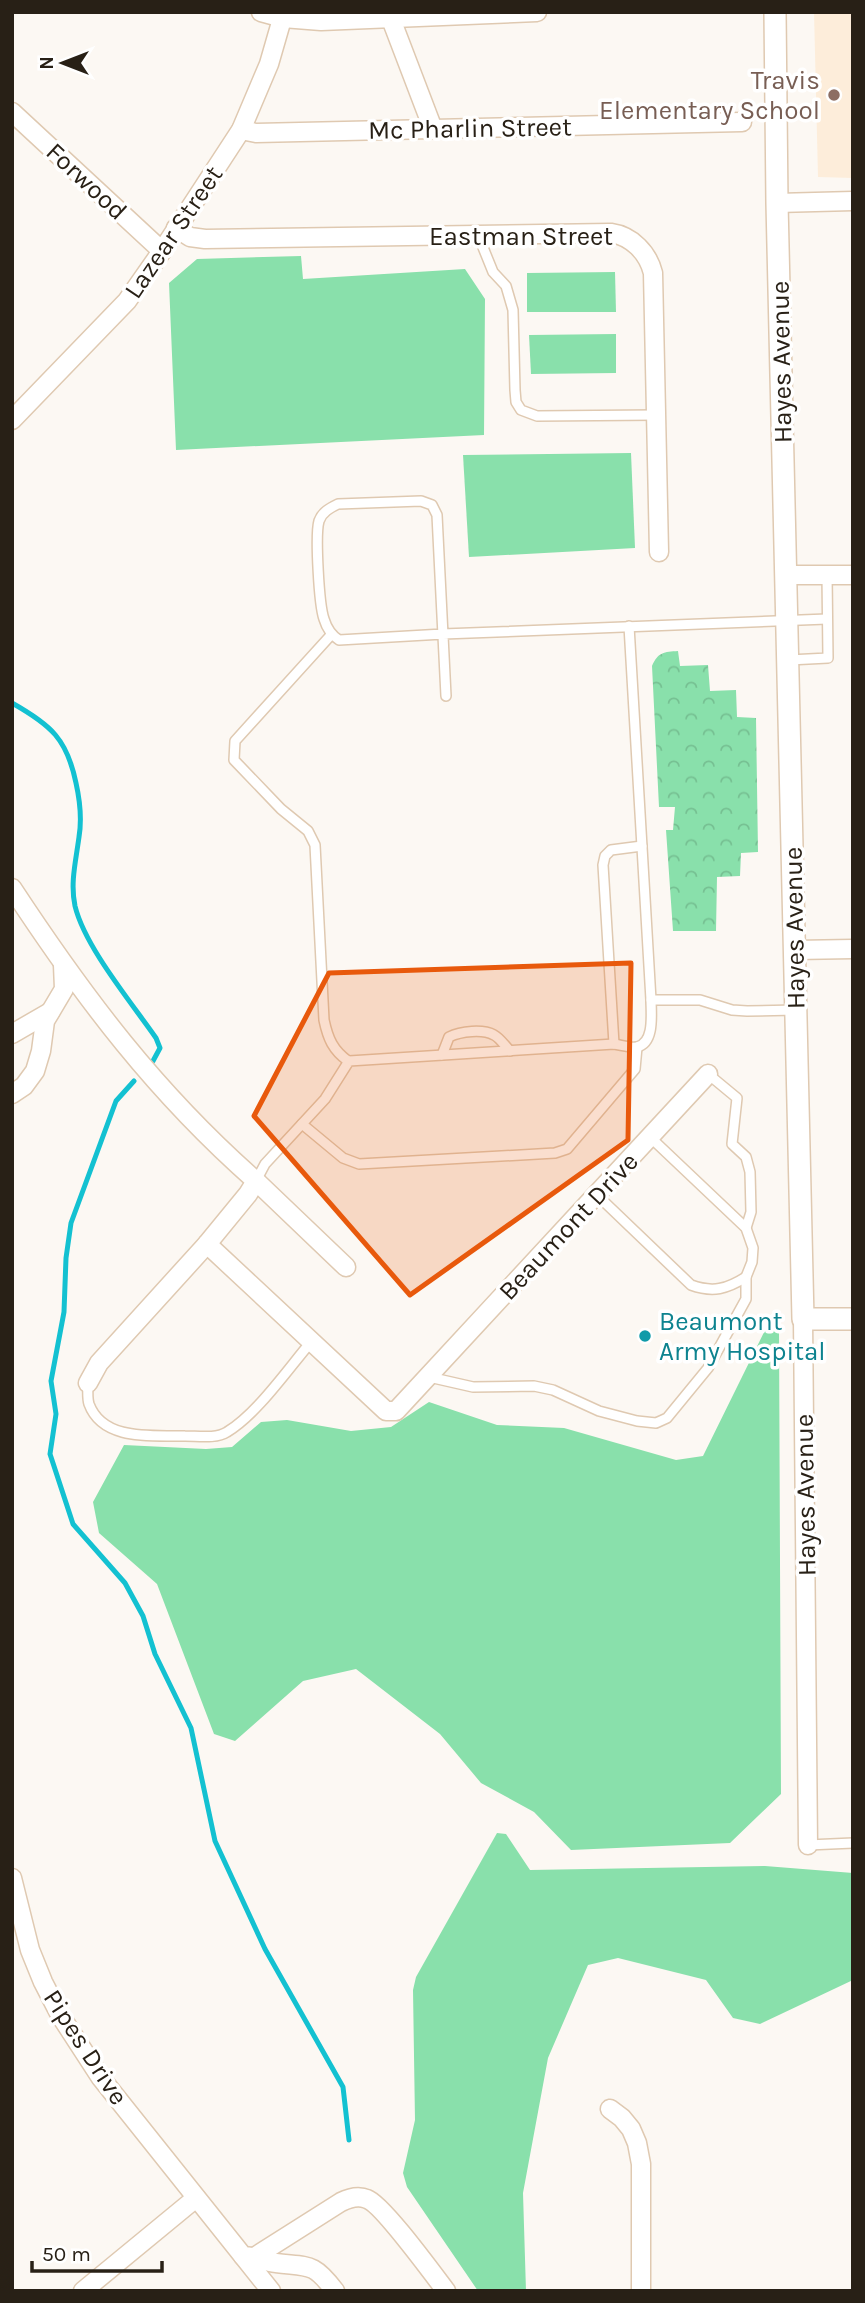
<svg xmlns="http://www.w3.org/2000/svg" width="865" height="2303" font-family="Karla,sans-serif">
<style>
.built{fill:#fdedda}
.grass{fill:#89e0ab}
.forest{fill:url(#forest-crowns)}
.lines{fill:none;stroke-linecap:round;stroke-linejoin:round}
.stream{stroke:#13c1d1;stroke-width:5}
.service-casing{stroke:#dfc9b1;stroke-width:12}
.minor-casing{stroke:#dfc9b1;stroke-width:21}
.tertiary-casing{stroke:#dfc9b1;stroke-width:24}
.service{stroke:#fff;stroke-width:9}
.minor{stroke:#fff;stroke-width:18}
.tertiary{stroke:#fff;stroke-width:21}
.marked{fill:#e8590c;fill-opacity:0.2;stroke:#e8590c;stroke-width:5;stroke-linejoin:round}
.education-dot{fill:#8d6e63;stroke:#fff;stroke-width:2.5}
.culture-dot{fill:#0f9aa8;stroke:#fff;stroke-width:2.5}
.labels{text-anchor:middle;stroke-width:7;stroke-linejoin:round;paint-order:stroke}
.education-label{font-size:26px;fill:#785e54;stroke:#fff;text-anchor:end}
.street-label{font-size:26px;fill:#282016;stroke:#fff}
.culture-label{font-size:26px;fill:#0d838f;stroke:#fff;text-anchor:start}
</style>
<defs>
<pattern id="forest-crowns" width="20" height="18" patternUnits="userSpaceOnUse" patternTransform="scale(1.75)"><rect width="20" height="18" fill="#89e0ab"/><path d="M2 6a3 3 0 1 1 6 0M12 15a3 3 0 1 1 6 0" fill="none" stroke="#76c092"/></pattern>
</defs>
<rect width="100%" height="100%" fill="#fcf8f3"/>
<path class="built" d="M 814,12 L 853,12 L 853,178 L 818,177 Z"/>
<g class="grass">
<path d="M 301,256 L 303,279 L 465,269 L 485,299 L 484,435 L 176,450 L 169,283 L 197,259 Z"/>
<path d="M 615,272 L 616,312 L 527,312 L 527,273 Z"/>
<path d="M 616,334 L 616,373 L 531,374 L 529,335 Z"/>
<path d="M 631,453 L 635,548 L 469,557 L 463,455 Z"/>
<path d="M 770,1320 L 779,1328 L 781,1794 L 730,1843 L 571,1850 L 534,1812 L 481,1783 L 440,1734 L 356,1669 L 303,1681 L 235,1741 L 214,1734 L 157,1584 L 99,1533 L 93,1502 L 124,1445 L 206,1449 L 232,1447 L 261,1422 L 287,1420 L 351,1431 L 391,1427 L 429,1402 L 497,1425 L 564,1428 L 676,1460 L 703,1456 Z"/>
<path d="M 497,1833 L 506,1834 L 530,1870 L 765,1866 L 853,1873 L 853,1980 L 760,2024 L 733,2018 L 706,1980 L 618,1958 L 588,1965 L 548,2058 L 523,2193 L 526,2291 L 478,2291 L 407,2187 L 403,2173 L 415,2120 L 413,1990 L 416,1977 Z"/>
</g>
<path class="forest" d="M 678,651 L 680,666 L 708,665 L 710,691 L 736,690 L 737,717 L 756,718 L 758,852 L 741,853 L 740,876 L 717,877 L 716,931 L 673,931 L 666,830 L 673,830 L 675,807 L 659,807 L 652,666 C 658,652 664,652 678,651 Z"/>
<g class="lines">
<g class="stream">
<path d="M 12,703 C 51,725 67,739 76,783 C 80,801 82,819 79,837 C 76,860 70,883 75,906 C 85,947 131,1002 156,1038 L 160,1048 L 153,1061"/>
<path d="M 134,1081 L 116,1101 L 71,1223 L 66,1258 L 64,1312 L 51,1381 L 56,1414 L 50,1454 L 73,1524 L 125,1583 L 143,1616 L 155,1654 L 191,1728 L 215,1841 L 265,1949 L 343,2087 L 349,2140"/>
</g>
<g class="service-casing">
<g id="service">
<path d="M 478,235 L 493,272 L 506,286 L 513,310 L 515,390 L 516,402 L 521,410 L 537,416 L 656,415"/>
<path d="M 629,626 L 651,1000"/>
<path d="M 331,635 L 235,741 L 234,760 L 281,809 L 308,831 L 315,845 L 324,1020 C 328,1039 333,1050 348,1061"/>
<path d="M 789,660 L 828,658 L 827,575"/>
<path d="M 446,696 L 437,515 L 432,505 L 421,501 L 338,504 C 330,508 322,512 319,521 C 315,535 319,605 324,619 C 327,629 331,635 339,640 L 443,634 L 827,619"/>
<path d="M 614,1044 L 603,865 L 605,856 L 611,850 L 642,846"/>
<path d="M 442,1055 L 449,1037 C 461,1031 483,1029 494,1035 C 500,1038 505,1046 510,1051"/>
<path d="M 708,1074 L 737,1098 L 732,1144 L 746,1157 L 750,1172 L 751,1212 L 746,1228"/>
<path d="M 302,1124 L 343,1158 L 359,1164 L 555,1153 L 567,1149 L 635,1069 L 637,1047"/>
<path d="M 256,1181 L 265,1164 L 325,1099 L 349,1061 L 614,1044 C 621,1045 631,1048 637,1047 C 655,1043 651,1013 651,1000 L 700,1000 L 732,1010 L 747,1011 L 796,1010"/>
<path d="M 597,1195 L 691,1285 C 713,1293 727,1289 746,1277"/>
<path d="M 429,1377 L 473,1387 L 534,1386 L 553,1390 L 599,1411 L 637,1421 L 656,1423 L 667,1418 L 708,1368 L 746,1299 L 746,1277 L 752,1262 L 753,1248 L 746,1228 L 650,1137"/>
<path d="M 88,1383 C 88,1389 87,1398 89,1404 C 103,1442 154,1435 185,1436 C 198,1436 216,1439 227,1432 C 257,1414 288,1369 311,1342"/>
<path d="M 808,1845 L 853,1843"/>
</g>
</g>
<g class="minor-casing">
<g id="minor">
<path d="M 261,12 L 283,18 L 321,21 L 537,12"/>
<path d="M 391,19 L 433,129"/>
<path d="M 12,112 L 162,251"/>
<path d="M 241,130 L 256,133 L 742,122"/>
<path d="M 777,203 L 853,201"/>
<path d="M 176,228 L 190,237 L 205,239 L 611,233 C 632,236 648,253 653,273 L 659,552"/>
<path d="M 12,420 L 127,301 L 162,251 L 241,130 L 269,64 L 284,12"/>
<path d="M 786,575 L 853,575"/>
<path d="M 12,888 C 85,999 156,1093 256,1181 L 248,1194 L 207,1244 L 99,1363 L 88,1383"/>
<path d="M 795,950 L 853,949"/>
<path d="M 12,1034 L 50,1012"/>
<path d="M 12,1094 L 24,1086 L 35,1071 L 41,1051 L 45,1021 L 64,989 L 63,965"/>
<path d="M 256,1181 L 346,1267"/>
<path d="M 207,1244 L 386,1411 L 396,1411 L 708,1074"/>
<path d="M 803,1319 L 808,1845"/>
<path d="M 12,1878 L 30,1950 L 43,1982 L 60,2015 L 101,2078 L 243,2256 C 258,2256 263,2262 276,2263 C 309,2267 313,2262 335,2291"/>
<path d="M 610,2109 L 622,2118 L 631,2129 L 637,2143 L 641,2164 L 641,2291"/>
<path d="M 243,2256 L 271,2291"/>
<path d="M 256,2256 L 341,2202 C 349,2198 358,2195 367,2199 C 382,2204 433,2274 446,2291"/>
<path d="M 83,2291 L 196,2198"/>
</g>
</g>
<g class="tertiary-casing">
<path id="tertiary" d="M 775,12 L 777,203 L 803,1319 L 853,1319"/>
</g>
<use href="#service" class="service"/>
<use href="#minor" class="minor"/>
<use href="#tertiary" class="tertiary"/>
</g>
<path class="marked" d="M 631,963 L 628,1140 L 410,1295 L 254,1116 L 329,973 Z"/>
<circle class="education-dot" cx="834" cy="95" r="7"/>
<circle class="culture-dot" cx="645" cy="1336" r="7"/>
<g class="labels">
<g class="education-label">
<text x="820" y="89">Travis<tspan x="820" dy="30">Elementary School</tspan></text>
</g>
<g class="street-label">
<text transform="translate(470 128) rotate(-1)" y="9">Mc Pharlin Street</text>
<text transform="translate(87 181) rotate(43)" y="9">Forwood</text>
<text transform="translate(173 232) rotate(-56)" y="9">Lazear Street</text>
<text x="521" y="245">Eastman Street</text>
<text transform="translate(781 362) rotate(-91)" y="9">Hayes Avenue</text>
<text transform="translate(794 928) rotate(-91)" y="9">Hayes Avenue</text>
<text transform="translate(568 1226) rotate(-47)" y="9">Beaumont Drive</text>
<text transform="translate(805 1495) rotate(-91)" y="9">Hayes Avenue</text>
<text transform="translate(86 2047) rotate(57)" y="9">Pipes Drive</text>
</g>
<g class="culture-label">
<text x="659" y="1330">Beaumont<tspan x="659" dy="30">Army Hospital</tspan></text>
</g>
</g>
<rect width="865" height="2303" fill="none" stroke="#282016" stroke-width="28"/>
<g transform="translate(63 63) rotate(270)" stroke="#ffffff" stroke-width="5" paint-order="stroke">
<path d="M0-5L12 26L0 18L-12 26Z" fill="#282016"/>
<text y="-10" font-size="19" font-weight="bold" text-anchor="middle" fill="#282016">N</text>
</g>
<path d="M32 2261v10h130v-10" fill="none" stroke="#282016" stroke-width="3.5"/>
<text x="42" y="2261" font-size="21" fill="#282016" stroke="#ffffff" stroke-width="5" paint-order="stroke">50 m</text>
</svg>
